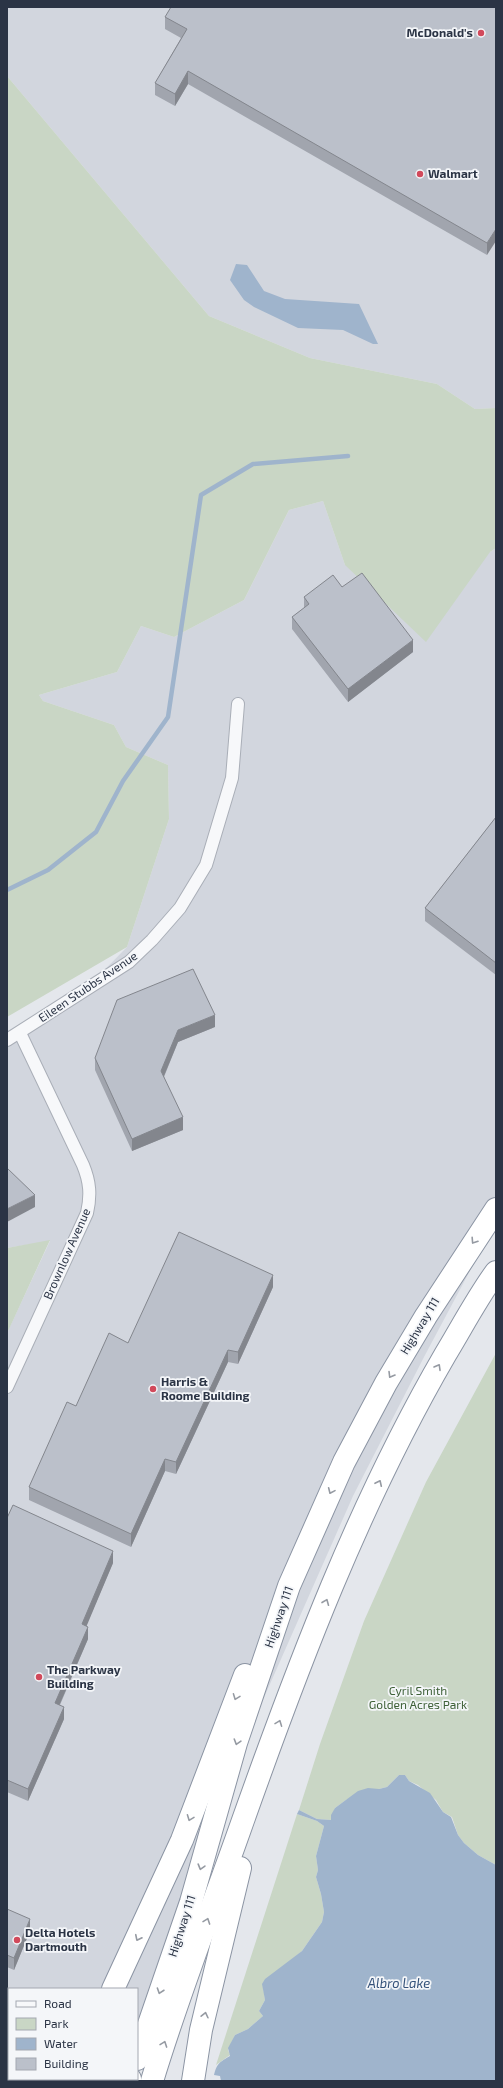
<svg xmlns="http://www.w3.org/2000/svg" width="503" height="2088" font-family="'Exo 2',sans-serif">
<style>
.built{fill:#d2d6de}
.green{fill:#c9d6c5}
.water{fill:#9fb4cc}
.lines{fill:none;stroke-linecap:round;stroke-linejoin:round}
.stream{stroke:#9fb4cc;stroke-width:4.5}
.street-casing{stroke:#a9aeb7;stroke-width:14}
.highway-casing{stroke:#8b94a3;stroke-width:24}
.street{stroke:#f7f8fa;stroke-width:12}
.highway{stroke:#fff;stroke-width:22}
.wall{fill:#a1a5ae}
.shaded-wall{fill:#83868d}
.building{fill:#bbc0ca;stroke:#83868d}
.oneway{stroke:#959aa2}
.poi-dot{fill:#d1495b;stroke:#f4f6f9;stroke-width:1.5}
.labels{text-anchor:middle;stroke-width:3.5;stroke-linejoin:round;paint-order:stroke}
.poi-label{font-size:12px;font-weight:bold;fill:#2b3445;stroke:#f4f6f9;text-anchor:start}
.street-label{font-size:12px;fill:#2b3445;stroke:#f4f6f9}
.park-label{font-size:12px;fill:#3f6138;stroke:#f4f6f9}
.water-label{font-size:13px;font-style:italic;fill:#34527a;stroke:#f4f6f9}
</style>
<rect width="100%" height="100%" fill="#e4e7ec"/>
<g class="built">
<path d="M 7,7 L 496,7 L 496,408 L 475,409 L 437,384 L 310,358 L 209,316 L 7,76 Z"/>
<path d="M 323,501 L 345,565 L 490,552 L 496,548 L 496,1222 L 424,1357 L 353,1496 L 240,1752 L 137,2078 L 137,1989 L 9,1989 L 9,2079 L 137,2079 L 136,2081 L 7,2081 L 7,1333 L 50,1241 L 7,1248 L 7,1045 L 66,1009 L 127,947 L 169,819 L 168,765 L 126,747 L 114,725 L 43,701 L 39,695 L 117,672 L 141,626 L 174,637 L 244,600 L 289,510 Z"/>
</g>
<g class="green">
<path d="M 7,76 L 209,316 L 310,358 L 437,384 L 475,409 L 496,408 L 496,548 L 490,552 L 426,642 L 345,565 L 323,501 L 289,510 L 244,600 L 174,637 L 141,626 L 117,672 L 39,695 L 43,701 L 114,725 L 126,747 L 168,765 L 169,819 L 127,947 L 7,1017 Z"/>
<path d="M 50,1240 L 10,1327 L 7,1333 L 7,1248 Z"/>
<path d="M 496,1353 L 496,1865 L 478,1855 L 464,1843 L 458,1835 L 452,1817 L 443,1812 L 436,1800 L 418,1785 L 409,1781 L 405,1775 L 399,1775 L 387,1787 L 379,1789 L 366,1789 L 346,1800 L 335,1808 L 331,1820 L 317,1819 L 299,1810 L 320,1744 L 364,1621 L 426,1482 Z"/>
<path d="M 297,1814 L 317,1821 L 324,1826 L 316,1856 L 318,1870 L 316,1877 L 321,1894 L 324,1912 L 322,1922 L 302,1951 L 263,1986 L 265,2000 L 259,2011 L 263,2016 L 248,2029 L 235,2035 L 228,2050 L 230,2055 L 216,2065 Z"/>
</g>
<g class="water">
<path d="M 236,264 L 247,265 L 264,291 L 285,299 L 359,304 L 378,344 L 373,344 L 343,330 L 298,328 L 254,307 L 244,300 L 230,280 Z"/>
<path d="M 399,1775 L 405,1775 L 409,1781 L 430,1793 L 443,1812 L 451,1817 L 458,1835 L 464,1843 L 478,1855 L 496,1865 L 496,2081 L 221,2081 L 220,2076 L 214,2075 C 217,2063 220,2062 230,2056 L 228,2048 L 235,2035 L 248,2029 L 263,2016 L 259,2011 L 265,2000 L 262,1984 L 265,1979 L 302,1951 L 322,1922 L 324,1912 L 321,1894 L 316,1877 L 318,1870 L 316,1856 L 324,1826 L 317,1821 L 297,1814 L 299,1810 L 317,1819 L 331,1820 L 331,1815 L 335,1808 L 358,1791 L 368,1788 L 379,1789 L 387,1787 Z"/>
</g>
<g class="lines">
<path class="stream" d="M 7,890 L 48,870 L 96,832 L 123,781 L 168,717 L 201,495 L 253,464 L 348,456"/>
<g class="street-casing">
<g id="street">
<path d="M 7,1040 L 129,962 L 152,940 L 180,908 L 206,865 L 232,778 L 238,704"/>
<path d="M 7,1387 L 87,1213 C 91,1195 90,1182 83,1165 L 20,1033"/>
</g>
</g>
<g class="highway-casing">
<g id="highway">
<path d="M 113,1989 L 182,1840 L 245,1675"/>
<path d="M 137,2059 L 191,1902 L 236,1743 L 289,1586 L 344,1462 L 386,1383 L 426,1316 L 496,1209"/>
<path d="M 65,2081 L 66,2079"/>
<path d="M 129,2081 L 130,2079"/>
<path d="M 152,2081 C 178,1995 211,1911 241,1826 C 298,1665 359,1503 445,1355 C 462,1327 477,1298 496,1272"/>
<path d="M 193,2081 L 201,2030 L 240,1868"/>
</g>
</g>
<use href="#street" class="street"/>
<use href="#highway" class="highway"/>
</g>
<g class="wall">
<path d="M 496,7 L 487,255 L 188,84 L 175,106 L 155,95 L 155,83 L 181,38 L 165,29 L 165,17 Z"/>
<path d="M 342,587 L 413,652 L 348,702 L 292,629 L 292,617 L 304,608 L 304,597 Z"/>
<path d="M 496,817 L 496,975 L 425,921 L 425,908 Z"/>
<path d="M 215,1027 L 178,1042 L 164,1077 L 183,1130 L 132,1151 L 95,1070 L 95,1058 Z"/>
<path d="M 273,1287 L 238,1364 L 228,1362 L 176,1474 L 165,1471 L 131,1547 L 29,1500 L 29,1487 L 76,1406 L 128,1343 Z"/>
<path d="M 7,1518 L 113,1563 L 86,1626 L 88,1639 L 60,1705 L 64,1719 L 28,1801 L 7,1792 Z"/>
<path d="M 7,1909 L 30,1931 L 14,1970 L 7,1967 Z"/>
</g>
<g class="shaded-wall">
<path d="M 188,71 L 188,84 L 175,106 L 175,94 Z"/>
<path d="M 496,229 L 496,241 L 487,255 L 487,243 Z"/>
<path d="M 413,640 L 413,652 L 348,702 L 348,689 Z"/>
<path d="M 215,1015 L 215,1027 L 178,1042 L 161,1083 L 161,1071 L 178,1030 Z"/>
<path d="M 183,1117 L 183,1130 L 132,1151 L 132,1139 Z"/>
<path d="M 35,1195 L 35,1207 L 7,1222 L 7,1209 Z"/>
<path d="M 273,1275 L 273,1287 L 238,1364 L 238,1352 Z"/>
<path d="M 228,1350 L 228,1362 L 176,1474 L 176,1462 Z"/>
<path d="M 165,1459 L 165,1471 L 131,1547 L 131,1534 Z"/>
<path d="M 113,1551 L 113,1563 L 82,1637 L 82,1624 Z"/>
<path d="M 88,1627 L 88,1639 L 55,1715 L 55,1703 Z"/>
<path d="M 64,1707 L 64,1719 L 28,1801 L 28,1789 Z"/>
<path d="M 30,1919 L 30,1931 L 14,1970 L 14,1958 Z"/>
</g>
<g class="building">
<path d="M 171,7 L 496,7 L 496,229 L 487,243 L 188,71 L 175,94 L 155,83 L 187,29 L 165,17 Z"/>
<path d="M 362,573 L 413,640 L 348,689 L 292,617 L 309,604 L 304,597 L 333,575 L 342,587 Z"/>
<path d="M 496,817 L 496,963 L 425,908 Z"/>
<path d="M 193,969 L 215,1015 L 178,1030 L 161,1071 L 183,1117 L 132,1139 L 95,1058 L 117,1000 Z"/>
<path d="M 7,1168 L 35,1195 L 7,1209 Z"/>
<path d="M 179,1232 L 273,1275 L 238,1352 L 228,1350 L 176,1462 L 165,1459 L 131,1534 L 29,1487 L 67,1402 L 76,1406 L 109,1333 L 128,1343 Z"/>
<path d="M 13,1505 L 113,1551 L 82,1624 L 88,1627 L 55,1703 L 64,1707 L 28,1789 L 7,1780 L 7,1518 Z"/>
<path d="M 7,1909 L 30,1919 L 14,1958 L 7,1955 Z"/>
</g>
<defs><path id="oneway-chevron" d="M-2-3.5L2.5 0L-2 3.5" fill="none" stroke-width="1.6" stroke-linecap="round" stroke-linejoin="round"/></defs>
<g class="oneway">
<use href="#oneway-chevron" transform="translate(474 1241) rotate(123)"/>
<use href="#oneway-chevron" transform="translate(438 1367) rotate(-60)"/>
<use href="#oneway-chevron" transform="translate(391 1375) rotate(121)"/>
<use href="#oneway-chevron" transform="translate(379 1483) rotate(-65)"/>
<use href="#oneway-chevron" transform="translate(331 1491) rotate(114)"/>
<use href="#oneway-chevron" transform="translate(326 1602) rotate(-68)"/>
<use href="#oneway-chevron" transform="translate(236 1697) rotate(111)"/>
<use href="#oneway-chevron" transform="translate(279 1723) rotate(-69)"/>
<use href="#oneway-chevron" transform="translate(237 1742) rotate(107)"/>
<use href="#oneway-chevron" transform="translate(190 1818) rotate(111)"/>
<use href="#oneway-chevron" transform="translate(201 1867) rotate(106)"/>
<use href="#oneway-chevron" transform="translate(207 1921) rotate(-70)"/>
<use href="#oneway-chevron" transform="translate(138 1938) rotate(116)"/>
<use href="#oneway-chevron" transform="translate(160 1991) rotate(109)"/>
<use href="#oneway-chevron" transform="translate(205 2015) rotate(-77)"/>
<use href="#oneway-chevron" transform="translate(164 2044) rotate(-70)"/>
</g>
<g class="poi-dot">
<circle cx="481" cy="33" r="4"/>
<circle cx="420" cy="174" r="4"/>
<circle cx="153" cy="1389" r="4"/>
<circle cx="39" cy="1677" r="4"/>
<circle cx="17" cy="1940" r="4"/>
</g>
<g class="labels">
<g class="poi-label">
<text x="473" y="37" text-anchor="end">McDonald's</text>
<text x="428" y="178">Walmart</text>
<text x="161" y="1386">Harris &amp;<tspan x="161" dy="14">Roome Building</tspan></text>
<text x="47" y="1674">The Parkway<tspan x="47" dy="14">Building</tspan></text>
<text x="25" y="1937">Delta Hotels<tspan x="25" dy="14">Dartmouth</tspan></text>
</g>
<g class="street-label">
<text transform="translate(88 987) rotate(-34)" y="4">Eileen Stubbs Avenue</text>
<text transform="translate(67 1254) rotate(-66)" y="4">Brownlow Avenue</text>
<text transform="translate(420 1326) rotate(-59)" y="4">Highway 111</text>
<text transform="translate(279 1617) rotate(-71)" y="4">Highway 111</text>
<text transform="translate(182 1926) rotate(-72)" y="4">Highway 111</text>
</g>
<g class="park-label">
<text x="418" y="1695">Cyril Smith<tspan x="418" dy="14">Golden Acres Park</tspan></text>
</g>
<g class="water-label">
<text x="399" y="1988">Albro Lake</text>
</g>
</g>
<rect width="503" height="2088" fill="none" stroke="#2b3445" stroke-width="16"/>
<rect x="8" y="1988" width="130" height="92" fill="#f4f6f9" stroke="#a4a8b1"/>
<rect x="16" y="2001" width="20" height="6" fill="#f7f8fa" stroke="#a4a8b1"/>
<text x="44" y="2008" font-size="12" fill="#2b3445">Road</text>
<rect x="16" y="2018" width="20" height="12" fill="#c9d6c5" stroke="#a4a8b1"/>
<text x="44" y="2028" font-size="12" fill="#2b3445">Park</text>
<rect x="16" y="2038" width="20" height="12" fill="#9fb4cc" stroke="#a4a8b1"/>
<text x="44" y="2048" font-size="12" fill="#2b3445">Water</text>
<rect x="16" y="2058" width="20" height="12" fill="#bbc0ca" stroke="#a4a8b1"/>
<text x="44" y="2068" font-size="12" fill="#2b3445">Building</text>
</svg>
